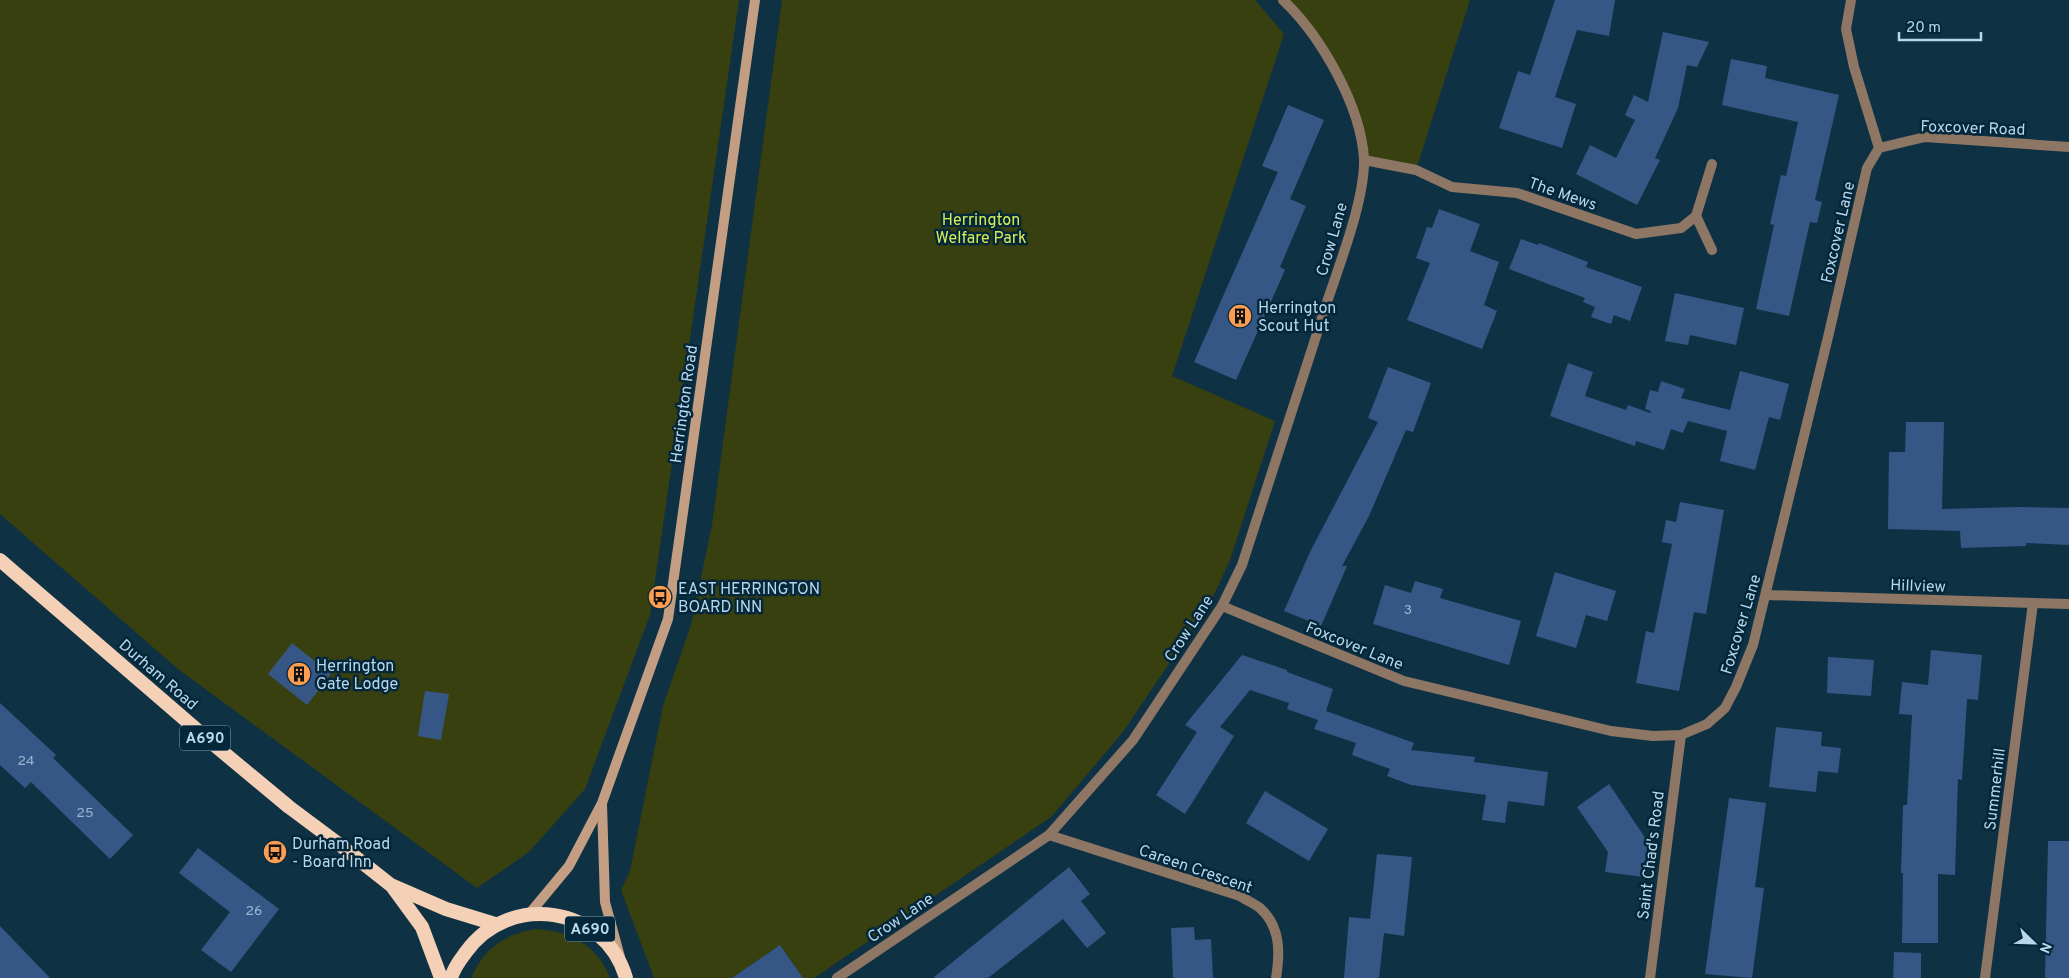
<svg xmlns="http://www.w3.org/2000/svg" width="2069" height="978" font-family="Overpass,sans-serif">
<style>
.green{fill:#39400f}
.building{fill:#365786}
.lines{fill:none;stroke-linecap:round;stroke-linejoin:round}
.minor{stroke:#8e7665;stroke-width:10}
.tertiary{stroke:#8e7665;stroke-width:10}
.secondary{stroke:#c49e83;stroke-width:10}
.trunk{stroke:#f4d0b6;stroke-width:14}
.labels{text-anchor:middle;stroke-width:5;stroke-linejoin:round;paint-order:stroke}
.number-label{font-size:14px;fill:#98b7d2}
.shield{fill:#04273a;stroke:#82a2b7;stroke-width:1}
.shield-label{font-size:15px;font-weight:bold;fill:#b8d7ec}
.street-label{font-size:16px;fill:#b8d7ec;stroke:#04273a}
.park-label{font-size:16px;fill:#d8ee54;stroke:#04273a}
.poi-label{font-size:16px;fill:#b8d7ec;stroke:#04273a;text-anchor:start}
</style>
<rect width="100%" height="100%" fill="#0f3144"/>
<g class="green">
<path d="M 0,0 L 739,0 L 650,615 L 585,789 L 529,852 L 477,888 L 178,669 L 0,514 Z"/>
<path d="M 782,0 L 1255,0 L 1284,34 L 1172,376 L 1275,421 L 1230,560 L 1211,601 L 1123,732 L 1051,817 L 814,978 L 803,978 L 780,945 L 732,978 L 654,978 L 621,890 L 630,871 L 663,706 L 691,625 L 712,525 Z"/>
<path d="M 1282,0 L 1470,0 L 1416,170 L 1364,160 L 1360,130 L 1330,64 Z"/>
<path d="M 536,929 C 569,931 598,945 610,978 L 471,978 C 484,948 505,934 536,929 Z"/>
</g>
<g class="building">
<path d="M 1555,0 L 1615,0 L 1609,36 L 1577,30 L 1555,97 L 1576,104 L 1562,148 L 1499,128 L 1518,71 L 1530,75 Z"/>
<path d="M 1663,32 L 1709,42 L 1697,67 L 1687,65 L 1678,108 L 1655,158 L 1660,160 L 1637,205 L 1576,174 L 1590,145 L 1616,158 L 1635,120 L 1625,115 L 1634,95 L 1648,102 Z"/>
<path d="M 1731,59 L 1767,66 L 1765,78 L 1839,95 L 1815,200 L 1822,202 L 1817,223 L 1810,222 L 1789,316 L 1756,309 L 1774,225 L 1770,224 L 1781,175 L 1786,176 L 1798,122 L 1722,105 Z"/>
<path d="M 1288,105 L 1324,120 L 1290,199 L 1306,206 L 1280,267 L 1285,270 L 1236,380 L 1194,362 L 1278,172 L 1262,166 Z"/>
<path d="M 1439,209 L 1480,224 L 1470,251 L 1499,262 L 1484,305 L 1497,311 L 1482,349 L 1407,320 L 1430,263 L 1416,258 L 1427,227 L 1432,228 Z"/>
<path d="M 1521,239 L 1538,245 L 1539,243 L 1588,262 L 1586,267 L 1642,287 L 1630,321 L 1614,315 L 1611,324 L 1591,317 L 1595,307 L 1583,302 L 1585,298 L 1509,269 Z"/>
<path d="M 1675,293 L 1744,308 L 1736,345 L 1690,335 L 1688,345 L 1665,341 Z"/>
<path d="M 1568,363 L 1593,372 L 1585,396 L 1626,410 L 1628,405 L 1650,413 L 1651,411 L 1645,409 L 1650,390 L 1658,392 L 1661,381 L 1685,389 L 1681,398 L 1730,410 L 1740,371 L 1789,384 L 1780,420 L 1769,417 L 1755,470 L 1720,461 L 1727,431 L 1688,421 L 1683,433 L 1671,429 L 1664,450 L 1636,441 L 1635,446 L 1550,416 Z"/>
<path d="M 1388,367 L 1431,383 L 1413,432 L 1406,430 L 1369,516 L 1342,566 L 1347,566 L 1321,626 L 1284,611 L 1310,552 L 1378,422 L 1368,418 Z"/>
<path d="M 1906,422 L 1944,422 L 1942,509 L 2019,507 L 2069,508 L 2069,545 L 2026,543 L 2026,546 L 1961,548 L 1960,531 L 1888,529 L 1889,452 L 1905,452 Z"/>
<path d="M 1680,502 L 1724,510 L 1706,614 L 1694,612 L 1679,691 L 1636,683 L 1646,631 L 1654,633 L 1672,544 L 1662,542 L 1666,520 L 1676,522 Z"/>
<path d="M 1555,572 L 1616,591 L 1607,621 L 1586,615 L 1576,648 L 1536,636 Z"/>
<path d="M 1415,581 L 1443,589 L 1440,598 L 1521,621 L 1509,665 L 1373,624 L 1385,585 L 1411,593 Z"/>
<path d="M 292,643 L 331,674 L 307,705 L 268,674 Z"/>
<path d="M 1931,650 L 1982,655 L 1978,700 L 1967,699 L 1962,780 L 1958,779 L 1955,875 L 1938,874 L 1938,943 L 1902,943 L 1903,873 L 1901,873 L 1903,805 L 1907,805 L 1912,715 L 1899,714 L 1902,682 L 1928,685 Z"/>
<path d="M 1242,655 L 1287,670 L 1287,672 L 1333,689 L 1326,711 L 1414,743 L 1411,750 L 1475,757 L 1474,762 L 1548,772 L 1544,806 L 1508,801 L 1505,823 L 1482,820 L 1486,795 L 1411,785 L 1387,776 L 1390,769 L 1352,755 L 1356,743 L 1314,729 L 1318,720 L 1287,709 L 1289,703 L 1250,690 L 1220,727 L 1234,736 L 1185,814 L 1156,795 L 1197,732 L 1185,725 Z"/>
<path d="M 1828,657 L 1874,660 L 1871,696 L 1827,693 Z"/>
<path d="M 425,691 L 449,694 L 441,740 L 418,736 Z"/>
<path d="M 0,703 L 56,755 L 53,758 L 133,835 L 110,859 L 31,782 L 25,788 L 0,765 Z"/>
<path d="M 1776,727 L 1822,732 L 1821,746 L 1841,748 L 1838,773 L 1818,771 L 1816,792 L 1769,787 Z"/>
<path d="M 1609,784 L 1648,842 L 1643,877 L 1605,872 L 1608,852 L 1577,807 Z"/>
<path d="M 1265,791 L 1328,829 L 1309,861 L 1246,823 Z"/>
<path d="M 1729,798 L 1766,803 L 1755,887 L 1764,888 L 1752,978 L 1705,974 Z"/>
<path d="M 2048,841 L 2069,841 L 2069,978 L 2045,978 Z"/>
<path d="M 198,848 L 279,909 L 231,972 L 201,950 L 230,912 L 179,873 Z"/>
<path d="M 1377,854 L 1412,857 L 1404,936 L 1384,933 L 1379,978 L 1344,978 L 1349,917 L 1370,919 Z"/>
<path d="M 1069,867 L 1090,894 L 1081,901 L 1106,933 L 1087,948 L 1063,919 L 988,978 L 933,978 Z"/>
<path d="M 0,926 L 50,978 L 0,978 Z"/>
<path d="M 1194,927 L 1195,940 L 1211,939 L 1213,978 L 1173,978 L 1171,928 Z"/>
<path d="M 780,945 L 803,978 L 732,978 Z"/>
<path d="M 1894,952 L 1921,953 L 1921,978 L 1893,978 Z"/>
</g>
<g class="lines">
<g class="minor">
<path d="M 1851,0 L 1846,29 L 1854,67 L 1879,148"/>
<path d="M 1364,160 L 1416,170 L 1452,187 L 1517,193 L 1636,234 L 1681,228 L 1696,216 L 1712,164"/>
<path d="M 1696,216 L 1712,250"/>
<path d="M 1767,595 L 2069,604"/>
<path d="M 1049,835 L 1240,896 C 1246,900 1255,904 1260,908 C 1281,927 1280,953 1276,978"/>
<path d="M 1650,978 L 1681,735"/>
<path d="M 1985,978 L 2033,603"/>
</g>
<g class="tertiary">
<path d="M 1222,606 L 1404,681 L 1611,731 L 1653,736 L 1681,735 L 1707,724 L 1725,708 L 1736,687 L 1753,645 L 1829,333 L 1867,168 L 1879,148 L 1925,137 L 2069,147"/>
<path d="M 837,978 L 1049,835 L 1133,740 L 1222,606 L 1242,565 C 1270,478 1299,390 1327,302 C 1340,263 1365,199 1364,159 C 1361,106 1321,36 1283,0"/>
</g>
<g class="secondary">
<path d="M 602,804 L 605,902 L 620,957"/>
<path d="M 530,913 L 569,866 L 602,803 L 668,619 L 755,0"/>
</g>
<g class="trunk">
<path d="M 0,560 L 218,748 L 289,807 L 340,845 L 392,886 L 422,927 L 441,978"/>
<path d="M 393,886 L 446,909 L 495,924"/>
<path d="M 451,978 C 454,967 460,960 466,952 C 509,892 605,905 626,978"/>
</g>
</g>
<defs>
<g id="building-disc" transform="scale(1.25)"><circle r="9.5" fill="#fc9e52" stroke="#04273a"/><path d="M-4-6H4V6H1V3H-1V6H-4ZM-2.5-4.3h1.7v1.8h-1.7ZM.8-4.3h1.7v1.8H.8ZM-2.5-1h1.7V.8h-1.7ZM.8-1h1.7V.8H.8Z" fill="#111"/></g>
<g id="bus-disc" transform="scale(1.25)"><circle r="9.5" fill="#fc9e52" stroke="#04273a"/><path d="M-5-6H5V4H4V6H2V4H-2V6H-4V4H-5ZM-3.5-4V0h7V-4ZM-3.5 1.2v1.5H-2V1.2ZM2 1.2v1.5H3.5V1.2Z" fill="#111"/></g>
</defs>
<g fill-rule="evenodd">
<use href="#building-disc" x="1240" y="316"/>
<use href="#bus-disc" x="660" y="597"/>
<use href="#building-disc" x="299" y="674"/>
<use href="#bus-disc" x="275" y="852"/>
</g>
<g class="labels">
<g class="number-label">
<text x="1408" y="614">3</text>
<text x="26" y="765">24</text>
<text x="85" y="817">25</text>
<text x="254" y="915">26</text>
</g>
<g class="shield">
<rect x="180" y="725.5" width="50" height="25" rx="4"/>
<rect x="565" y="916.5" width="50" height="25" rx="4"/>
</g>
<g class="shield-label">
<text x="205" y="743">A690</text>
<text x="590" y="934">A690</text>
</g>
<g class="street-label">
<text transform="translate(1973 127) rotate(2)" y="6">Foxcover Road</text>
<text transform="translate(1563 193) rotate(19)" y="6">The Mews</text>
<text transform="translate(1837 232) rotate(-77)" y="6">Foxcover Lane</text>
<text transform="translate(1331 239) rotate(-74)" y="6">Crow Lane</text>
<text transform="translate(683 404) rotate(-82)" y="6">Herrington Road</text>
<text transform="translate(1918 585) rotate(2)" y="6">Hillview</text>
<text transform="translate(1740 624) rotate(-73)" y="6">Foxcover Lane</text>
<text transform="translate(1188 628) rotate(-57)" y="6">Crow Lane</text>
<text transform="translate(1355 645) rotate(22)" y="6">Foxcover Lane</text>
<text transform="translate(159 674) rotate(41)" y="6">Durham Road</text>
<text transform="translate(1994 789) rotate(-83)" y="6">Summerhill</text>
<text transform="translate(1650 855) rotate(-83)" y="6">Saint Chad's Road</text>
<text transform="translate(1196 868) rotate(19)" y="6">Careen Crescent</text>
<text transform="translate(900 917) rotate(-34)" y="6">Crow Lane</text>
</g>
<g class="park-label">
<text x="981" y="225">Herrington<tspan x="981" dy="18">Welfare Park</tspan></text>
</g>
<g class="poi-label">
<text x="1258" y="313">Herrington<tspan x="1258" dy="18">Scout Hut</tspan></text>
<text x="678" y="594">EAST HERRINGTON<tspan x="678" dy="18">BOARD INN</tspan></text>
<text x="316" y="671">Herrington<tspan x="316" dy="18">Gate Lodge</tspan></text>
<text x="292" y="849">Durham Road<tspan x="292" dy="18">- Board Inn</tspan></text>
</g>
</g>
<g transform="translate(2034 943) rotate(113)" stroke="#04273a" stroke-width="4" paint-order="stroke">
<path d="M0-4L9 19L0 12L-9 19Z" fill="#b8d7ec"/>
<text y="-8" font-size="14" font-weight="bold" text-anchor="middle" fill="#b8d7ec">N</text>
</g>
<path d="M1899 32v8h82v-8" fill="none" stroke="#b8d7ec" stroke-width="2.5"/>
<text x="1906" y="32" font-size="15" fill="#b8d7ec" stroke="#04273a" stroke-width="4" paint-order="stroke">20 m</text>
</svg>
